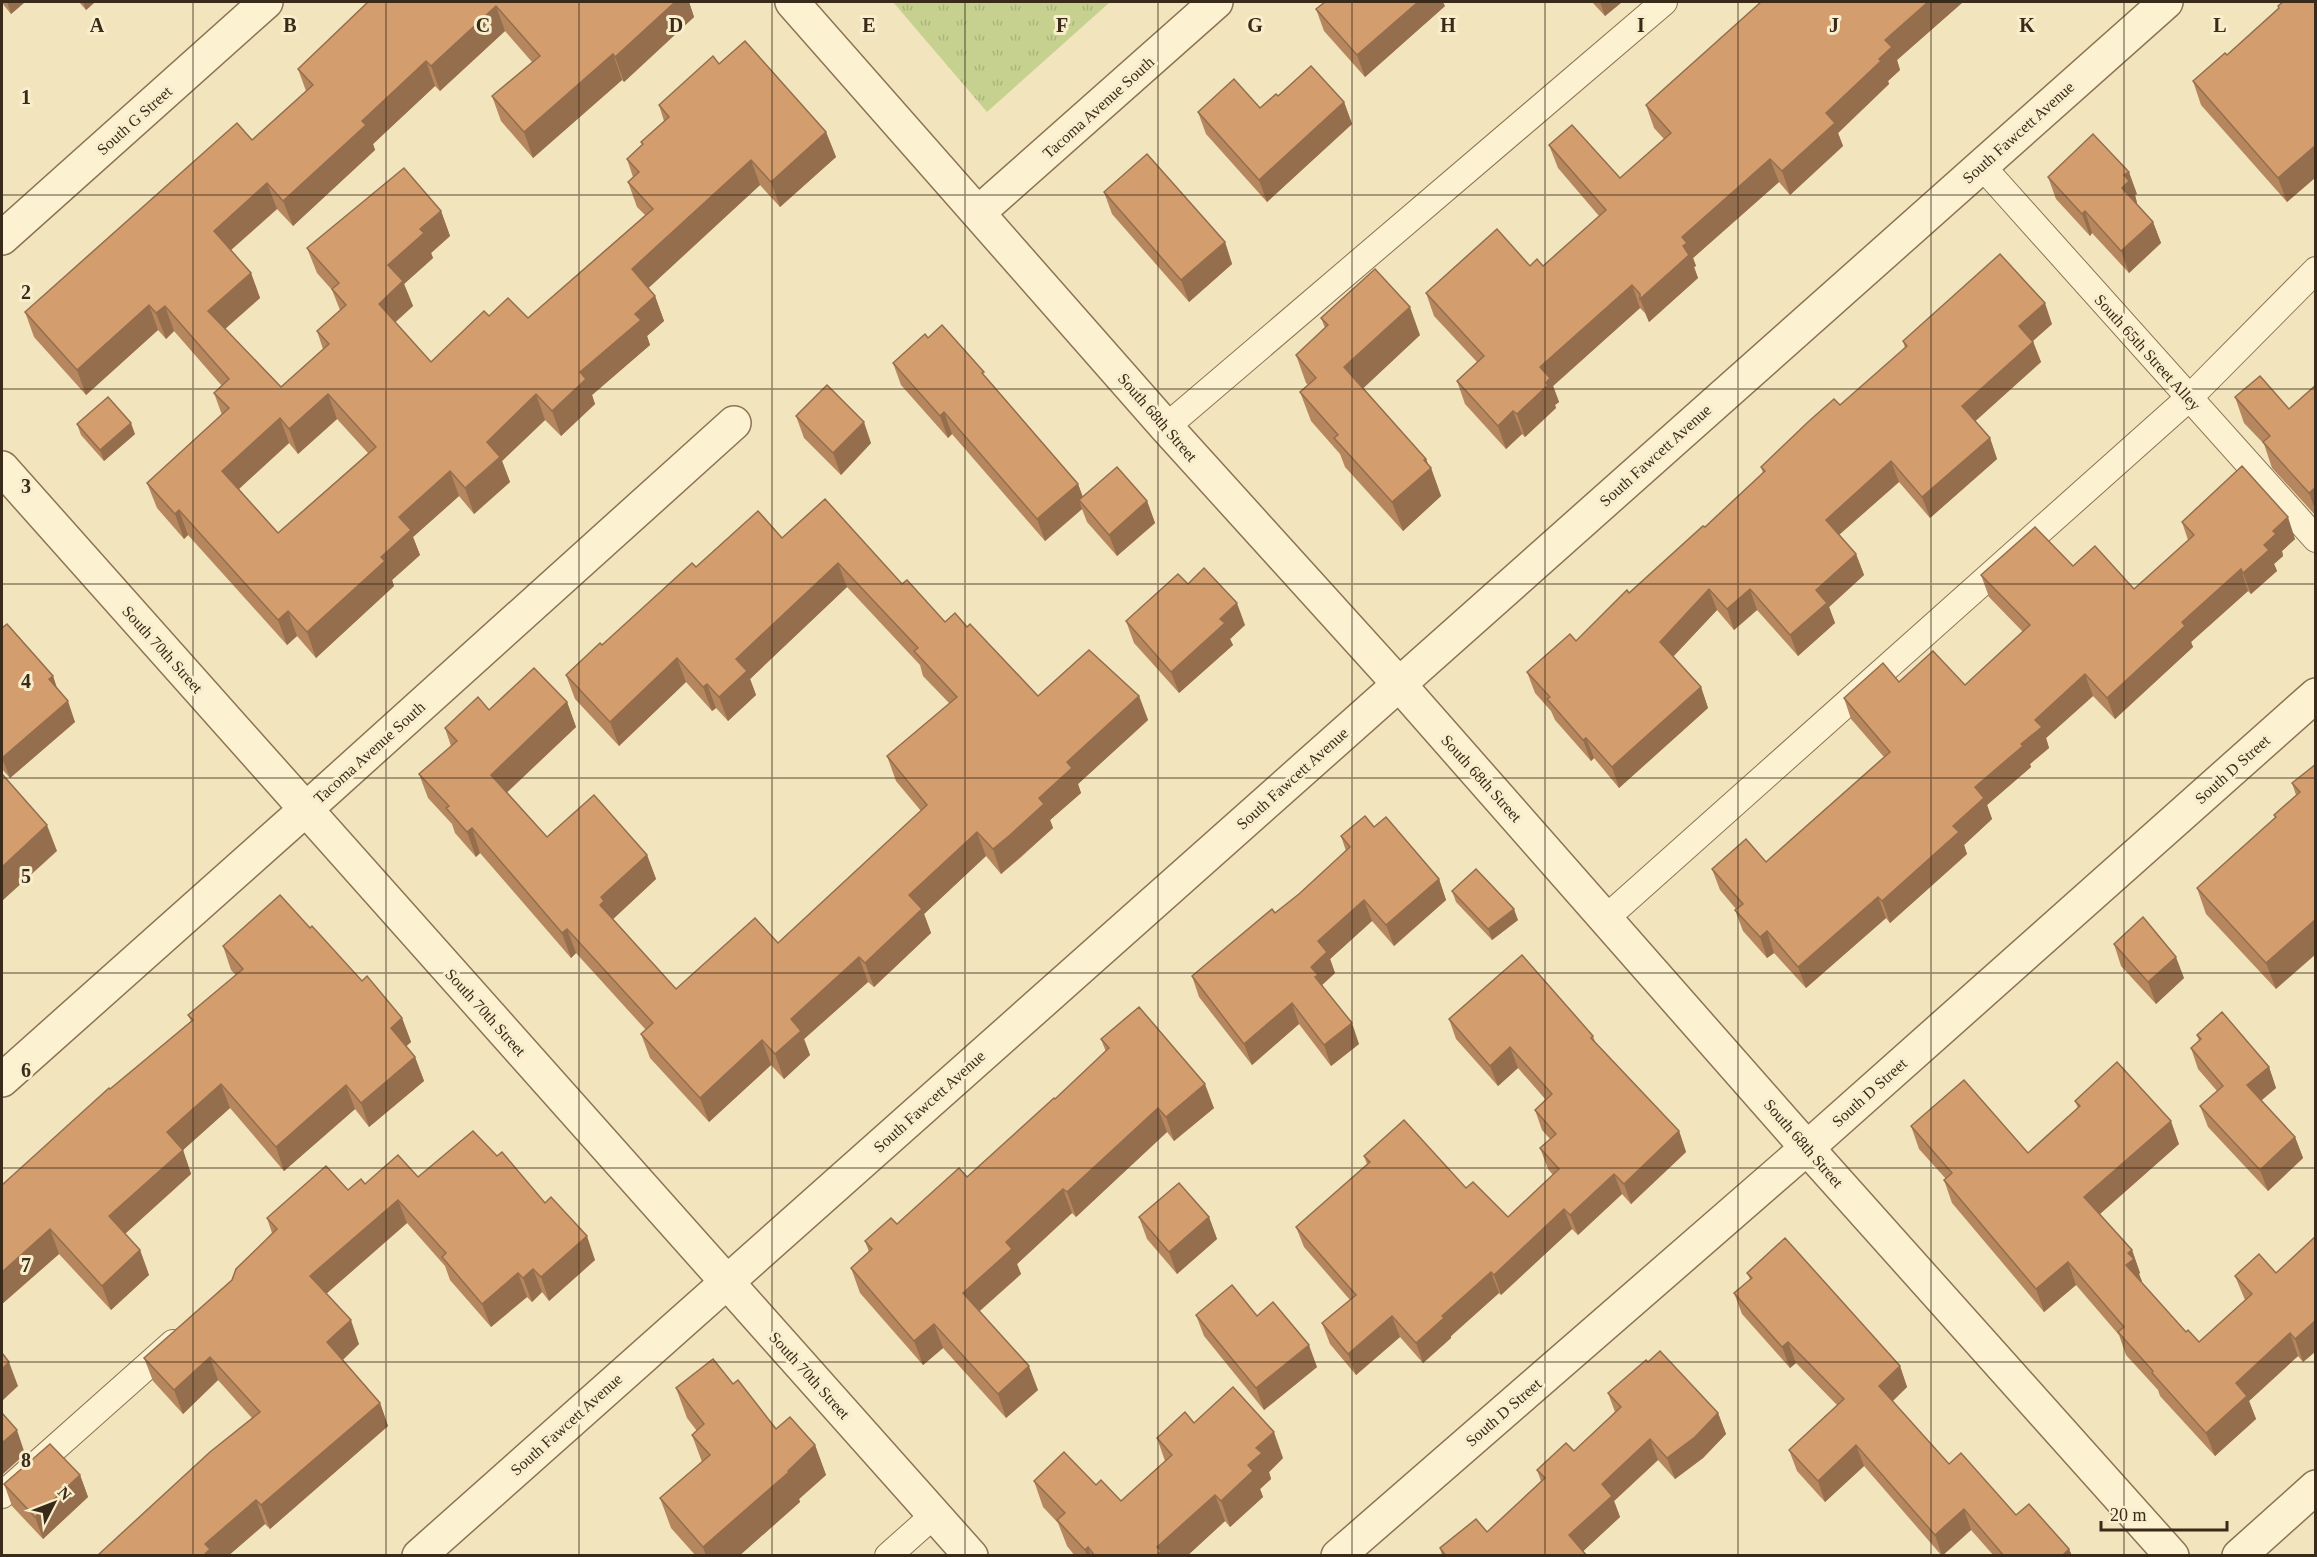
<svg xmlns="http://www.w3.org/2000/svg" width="2317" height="1557" font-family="Georgia,serif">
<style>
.grass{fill:url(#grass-tufts)}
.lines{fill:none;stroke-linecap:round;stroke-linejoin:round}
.service-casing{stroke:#8b7454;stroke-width:28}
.minor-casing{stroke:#8b7454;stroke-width:36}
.service{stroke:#fcf1d0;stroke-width:26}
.minor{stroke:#fcf1d0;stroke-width:33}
.wall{fill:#b6875f;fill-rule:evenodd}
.shaded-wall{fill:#946e4d}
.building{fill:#d49d6e;stroke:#946e4d;stroke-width:1.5;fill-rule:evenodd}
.grid{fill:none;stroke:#392a1a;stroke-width:1.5;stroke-opacity:0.55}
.labels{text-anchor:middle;stroke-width:6;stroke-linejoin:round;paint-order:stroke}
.street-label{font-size:16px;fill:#392a1a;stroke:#f9eecc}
.grid-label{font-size:20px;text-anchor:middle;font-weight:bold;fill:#392a1a;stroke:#f9eecc;stroke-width:6;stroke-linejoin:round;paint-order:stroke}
</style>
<defs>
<pattern id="grass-tufts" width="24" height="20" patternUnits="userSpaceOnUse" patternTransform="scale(1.5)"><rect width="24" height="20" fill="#c6d18f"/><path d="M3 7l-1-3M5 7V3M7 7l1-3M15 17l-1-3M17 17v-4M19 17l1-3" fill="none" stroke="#abb47b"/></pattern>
</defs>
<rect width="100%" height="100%" fill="#f2e4bc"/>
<path class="grass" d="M 893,2 L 1110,2 L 987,112 Z"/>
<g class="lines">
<g class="service-casing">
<g id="service">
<path d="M 1981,165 L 2316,539"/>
<path d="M 1166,427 L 1664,2"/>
<path d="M 1606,918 L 2189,398 L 2316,270"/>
<path d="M 2,1495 L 173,1343"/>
<path d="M 888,1556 L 934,1515"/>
</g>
</g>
<g class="minor-casing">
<g id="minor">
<path d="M 792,2 L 1166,427 L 1398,683 L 1807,1148 L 2172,1556"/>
<path d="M 979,212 L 1216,2"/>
<path d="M 2,238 L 266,2"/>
<path d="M 2,468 L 971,1556"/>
<path d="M 2,1080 L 305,810 L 734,423"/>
<path d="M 419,1556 L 2166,2"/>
<path d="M 1338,1556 L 1807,1148 L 2316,695"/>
<path d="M 2239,1556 L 2316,1487"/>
</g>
</g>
<use href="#service" class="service"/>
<use href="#minor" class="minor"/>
</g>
<g class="wall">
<path d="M 2,2 L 25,2 L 11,14 L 2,3 Z"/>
<path d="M 79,2 L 95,2 L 86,10 Z"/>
<path d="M 368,2 L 689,2 L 694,17 L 624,82 L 622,80 L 533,158 L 501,121 L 492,96 L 532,62 L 505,31 L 440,91 L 435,86 L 373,144 L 375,150 L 293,226 L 277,209 L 231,250 L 251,273 L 260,298 L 225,329 L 281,387 L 323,349 L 317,331 L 340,310 L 332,290 L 317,273 L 307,248 L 441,211 L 450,236 L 431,253 L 433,258 L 404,284 L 413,306 L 395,322 L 431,362 L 489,316 L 528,318 L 645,215 L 637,207 L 628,182 L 633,177 L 627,159 L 642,145 L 641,142 L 664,121 L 659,105 L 719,64 L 826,132 L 836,157 L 780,207 L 760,185 L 648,288 L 655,296 L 664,321 L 647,336 L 650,345 L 592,395 L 595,404 L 561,436 L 545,420 L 502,461 L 510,482 L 474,514 L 459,496 L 413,537 L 420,555 L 392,580 L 394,586 L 316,658 L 297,636 L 287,645 L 188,535 L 184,539 L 157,508 L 147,483 L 222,415 L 214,393 L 222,386 L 174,331 L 166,339 L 158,330 L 86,395 L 34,337 L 25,312 L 252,140 L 306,91 L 298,69 ZM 337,419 L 368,453 L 278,533 L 239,489 L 289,443 L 298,454 Z"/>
<path d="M 1592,2 L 1622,2 L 1605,16 Z"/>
<path d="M 1758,2 L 1963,2 L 1897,60 L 1900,70 L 1888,81 L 1889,84 L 1838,133 L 1843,146 L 1790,195 L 1779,182 L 1693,258 L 1696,266 L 1694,267 L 1698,278 L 1649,322 L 1645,313 L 1640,308 L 1553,386 L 1559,402 L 1555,405 L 1556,408 L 1525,437 L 1522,434 L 1506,449 L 1465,404 L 1457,381 L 1477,362 L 1434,316 L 1426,293 L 1530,266 L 1543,266 L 1599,216 L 1558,168 L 1549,145 L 1620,178 L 1664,139 L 1654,128 L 1646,105 L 1759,4 Z"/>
<path d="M 2316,2 L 2316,177 L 2287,202 L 2201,105 L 2193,81 L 2227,55 L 2279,8 L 2278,6 Z"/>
<path d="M 1445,6 L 1365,77 L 1324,31 L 1316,9 Z"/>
<path d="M 1278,96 L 1344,102 L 1352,124 L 1267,202 L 1206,134 L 1198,112 L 1260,108 Z"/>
<path d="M 2048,177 L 2137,194 L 2135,195 L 2137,203 L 2136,204 L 2153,222 L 2161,243 L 2129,273 L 2092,233 L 2090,236 L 2056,199 Z"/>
<path d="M 1104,192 L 1225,242 L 1232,264 L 1189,302 L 1112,214 Z"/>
<path d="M 1321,318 L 1420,335 L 1363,388 L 1426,459 L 1428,464 L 1431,468 L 1441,496 L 1403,531 L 1345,467 L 1340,454 L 1311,421 L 1300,392 L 1308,385 L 1306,383 L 1296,355 L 1325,328 Z"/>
<path d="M 2052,324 L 2033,341 L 2041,362 L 1975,421 L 1990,438 L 1997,459 L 1930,518 L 1899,482 L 1839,535 L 1856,554 L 1864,575 L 1829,607 L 1835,623 L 1798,656 L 1757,610 L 1734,630 L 1717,610 L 1673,657 L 1701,687 L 1708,708 L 1619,788 L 1594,758 L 1591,761 L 1555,720 L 1551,711 L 1535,693 L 1527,672 L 1576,641 L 1629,593 L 1705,527 L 1763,473 L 1761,467 L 1840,405 L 1905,348 L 1903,341 Z"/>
<path d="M 928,338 L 987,378 L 1078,484 L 1083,497 L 1147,501 L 1155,523 L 1117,556 L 1087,522 L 1082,509 L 1045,541 L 952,434 L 948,438 L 901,385 L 893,363 Z"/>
<path d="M 2316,385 L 2316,516 L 2272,468 L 2264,444 L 2244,423 L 2235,397 L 2289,409 Z"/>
<path d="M 796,416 L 871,443 L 841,475 L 804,438 Z"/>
<path d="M 77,424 L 135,434 L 104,461 L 81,435 Z"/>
<path d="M 2182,522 L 2295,539 L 2282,551 L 2283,556 L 2274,564 L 2277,571 L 2251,594 L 2248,591 L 2191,642 L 2193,647 L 2115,719 L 2093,696 L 2046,738 L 2049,748 L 2030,764 L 2031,767 L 1987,805 L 1992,819 L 1964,845 L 1967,854 L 1890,923 L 1886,918 L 1806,988 L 1774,953 L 1767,958 L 1743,931 L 1735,910 L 1736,909 L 1720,890 L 1712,869 L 1766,862 L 1884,757 L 1851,719 L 1844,698 L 1899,682 L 1965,685 L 2023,632 L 1989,597 L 1981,575 L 2073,566 L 2134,589 L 2188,540 Z"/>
<path d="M 782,538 L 902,584 L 945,622 L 967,627 L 1038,696 L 1139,696 L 1148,720 L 1078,784 L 1081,793 L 1050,820 L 1053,828 L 1019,859 L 1001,874 L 986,856 L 924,914 L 931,933 L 874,987 L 868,982 L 804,1039 L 810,1055 L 784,1079 L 771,1065 L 709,1122 L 650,1058 L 641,1034 L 646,1030 L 576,953 L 571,958 L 480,853 L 476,857 L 455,833 L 452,824 L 428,798 L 419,774 L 451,746 L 445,728 L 489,710 L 567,702 L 576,727 L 507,792 L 547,837 L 647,855 L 656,879 L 613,919 L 676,989 L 778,943 L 921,811 L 896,781 L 887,756 L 950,704 L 923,676 L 920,665 L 847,587 L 750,679 L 756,695 L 728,721 L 716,708 L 712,711 L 686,682 L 619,746 L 575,699 L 566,675 L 696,567 Z"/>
<path d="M 1188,584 L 1245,625 L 1230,639 L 1233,645 L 1179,693 L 1134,643 L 1126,621 Z"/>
<path d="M 2,628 L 53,676 L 57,689 L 75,722 L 10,778 L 2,769 Z"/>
<path d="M 2316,764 L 2276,989 L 2206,914 L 2197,888 L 2275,818 L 2274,815 L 2296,795 L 2292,783 Z"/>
<path d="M 1374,827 L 1439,879 L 1446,900 L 1394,946 L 1372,921 L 1330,959 L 1335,973 L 1322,985 L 1359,1044 L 1331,1066 L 1299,1024 L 1252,1065 L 1199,997 L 1192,976 L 1299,894 L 1346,851 L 1341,836 Z"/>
<path d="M 1452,891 L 1518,920 L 1492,940 L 1456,902 Z"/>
<path d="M 310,928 L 362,981 L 402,1018 L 411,1042 L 406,1046 L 415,1057 L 424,1081 L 369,1127 L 355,1109 L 284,1171 L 230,1108 L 183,1150 L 191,1174 L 125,1234 L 140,1250 L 149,1275 L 111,1310 L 59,1254 L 2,1304 L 2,1185 L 110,1089 L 191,1021 L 188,1015 L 236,975 L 231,970 L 223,946 Z"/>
<path d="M 2114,944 L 2184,978 L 2156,1004 L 2121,966 Z"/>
<path d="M 1449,1019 L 1593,1036 L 1596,1044 L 1679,1131 L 1686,1152 L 1631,1204 L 1622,1194 L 1578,1235 L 1572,1229 L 1501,1295 L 1499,1293 L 1451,1336 L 1451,1338 L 1423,1363 L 1400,1337 L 1356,1375 L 1330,1344 L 1322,1323 L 1350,1300 L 1304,1247 L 1296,1227 L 1367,1164 L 1364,1156 L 1466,1188 L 1508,1217 L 1553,1175 L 1548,1169 L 1540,1148 L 1550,1139 L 1542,1130 L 1535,1110 L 1546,1100 L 1518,1068 L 1498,1086 L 1456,1039 Z"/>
<path d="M 2197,1035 L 2269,1067 L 2276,1088 L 2261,1100 L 2295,1137 L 2303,1158 L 2268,1191 L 2208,1127 L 2200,1106 L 2217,1091 L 2198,1069 L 2191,1048 L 2199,1041 Z"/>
<path d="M 1101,1039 L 1214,1108 L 1174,1141 L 1167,1132 L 1076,1217 L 1072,1213 L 1017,1264 L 1021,1274 L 979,1311 L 1038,1390 L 1006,1418 L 943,1348 L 923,1365 L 860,1293 L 851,1268 L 869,1252 L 865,1241 L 897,1224 L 967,1177 L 1055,1099 L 1106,1052 Z"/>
<path d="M 2075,1101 L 2179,1144 L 2100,1214 L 2132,1250 L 2140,1273 L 2139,1274 L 2141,1282 L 2186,1332 L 2199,1342 L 2245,1300 L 2235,1276 L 2276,1273 L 2316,1236 L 2316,1351 L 2303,1362 L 2298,1356 L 2249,1401 L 2256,1419 L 2215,1456 L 2160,1396 L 2158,1390 L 2126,1355 L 2119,1335 L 2076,1285 L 2044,1312 L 1952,1203 L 1944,1180 L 1946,1179 L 1919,1149 L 1911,1126 L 2028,1153 L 2078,1108 Z"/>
<path d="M 497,1156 L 545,1203 L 595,1260 L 549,1301 L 542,1292 L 532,1302 L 527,1297 L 491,1327 L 450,1280 L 445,1266 L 407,1223 L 326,1294 L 359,1344 L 343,1360 L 380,1403 L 388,1426 L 270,1529 L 265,1524 L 228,1556 L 97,1556 L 252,1418 L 218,1380 L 183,1414 L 153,1381 L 144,1358 L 232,1280 L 272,1233 L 267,1218 L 365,1184 L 418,1177 Z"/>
<path d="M 1139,1217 L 1209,1217 L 1217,1239 L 1177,1274 L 1147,1239 Z"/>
<path d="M 1747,1273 L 1900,1366 L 1907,1387 L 1892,1402 L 1949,1464 L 2016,1515 L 2069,1549 L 2072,1556 L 1994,1556 L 1971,1530 L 1942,1556 L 1864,1466 L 1825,1502 L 1797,1471 L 1789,1450 L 1837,1405 L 1796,1363 L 1790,1368 L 1742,1314 L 1734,1293 L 1750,1279 Z"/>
<path d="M 1196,1315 L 1257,1316 L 1317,1367 L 1264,1410 L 1204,1336 Z"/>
<path d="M 1648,1362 L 1718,1413 L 1726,1434 L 1703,1458 L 1675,1479 L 1658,1460 L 1614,1501 L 1620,1517 L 1583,1551 L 1587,1556 L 1442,1556 L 1440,1548 L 1487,1532 L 1541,1481 L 1537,1470 L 1574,1451 L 1615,1412 L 1608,1393 Z"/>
<path d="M 733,1384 L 776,1429 L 815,1445 L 826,1475 L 799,1499 L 800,1502 L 739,1556 L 696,1556 L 671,1528 L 660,1498 L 702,1462 L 692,1435 L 697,1431 L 687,1418 L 676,1388 Z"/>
<path d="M 1194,1423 L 1283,1458 L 1269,1472 L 1271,1479 L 1260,1489 L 1263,1497 L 1230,1527 L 1225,1521 L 1187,1556 L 1075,1556 L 1067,1546 L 1058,1523 L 1043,1507 L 1034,1481 L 1096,1485 L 1121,1501 L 1165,1461 L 1157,1438 Z"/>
<path d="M 80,1475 L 88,1497 L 43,1539 L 12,1506 L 4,1484 Z"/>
</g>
<g class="shaded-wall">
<path d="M 7,2 L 25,2 L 11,14 Z"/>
<path d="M 83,2 L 95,2 L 86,10 Z"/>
<path d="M 675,2 L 689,2 L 694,17 L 624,82 L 615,57 Z"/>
<path d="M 1418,2 L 1443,2 L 1445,6 L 1365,77 L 1357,55 Z"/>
<path d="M 1600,2 L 1622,2 L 1605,16 Z"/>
<path d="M 1928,2 L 1963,2 L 1897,60 L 1900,70 L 1888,81 L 1889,84 L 1838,133 L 1843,146 L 1790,195 L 1782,171 L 1826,113 L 1879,59 L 1885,40 Z"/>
<path d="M 496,6 L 505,31 L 440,91 L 431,66 Z"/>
<path d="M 613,54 L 622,80 L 533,158 L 524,132 Z"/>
<path d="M 426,61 L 435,86 L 373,144 L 375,150 L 293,226 L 283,201 L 362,121 Z"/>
<path d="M 1344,102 L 1352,124 L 1267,202 L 1259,180 Z"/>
<path d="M 826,132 L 836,157 L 780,207 L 771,182 Z"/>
<path d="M 2316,145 L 2316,177 L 2287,202 L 2278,178 Z"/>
<path d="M 1770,159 L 1779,182 L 1693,258 L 1696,266 L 1694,267 L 1698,278 L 1649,322 L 1640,299 L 1683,246 L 1682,237 Z"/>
<path d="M 751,160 L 760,185 L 641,295 L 632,269 Z"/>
<path d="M 2129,172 L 2137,194 L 2135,195 L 2137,203 L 2130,210 L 2122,188 L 2124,175 Z"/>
<path d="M 267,183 L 277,209 L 223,257 L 214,231 Z"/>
<path d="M 441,211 L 450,236 L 431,253 L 433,258 L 404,284 L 413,306 L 388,329 L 379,304 L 388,265 L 420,229 Z"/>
<path d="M 2085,211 L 2092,233 L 2090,236 L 2082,214 Z"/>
<path d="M 2153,222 L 2161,243 L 2129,273 L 2121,251 Z"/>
<path d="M 1225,242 L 1232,264 L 1189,302 L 1181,280 Z"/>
<path d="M 251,273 L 260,298 L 217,336 L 208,311 Z"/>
<path d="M 1632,285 L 1640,308 L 1553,386 L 1559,402 L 1555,405 L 1556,408 L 1525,437 L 1517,414 L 1540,367 Z"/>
<path d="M 655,296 L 664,321 L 647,336 L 650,345 L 592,395 L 595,404 L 561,436 L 552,411 L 580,372 L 635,314 Z"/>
<path d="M 2045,303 L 2052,324 L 2027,346 L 2019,326 Z"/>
<path d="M 149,305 L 158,330 L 86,395 L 77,370 Z"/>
<path d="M 165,306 L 174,331 L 166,339 L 156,313 Z"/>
<path d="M 1410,307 L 1420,335 L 1355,396 L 1344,367 Z"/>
<path d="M 2033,342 L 2041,362 L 1970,426 L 1962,406 Z"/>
<path d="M 328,394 L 337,419 L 298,454 L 289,429 Z"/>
<path d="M 536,394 L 545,420 L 502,461 L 510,482 L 474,514 L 465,488 L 487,442 Z"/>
<path d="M 1513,411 L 1522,434 L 1506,449 L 1498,426 Z"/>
<path d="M 944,412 L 952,434 L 948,438 L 940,416 Z"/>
<path d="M 280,418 L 289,443 L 231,496 L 222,471 Z"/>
<path d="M 864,422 L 871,443 L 841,475 L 833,453 Z"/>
<path d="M 131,423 L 135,434 L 104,461 L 100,450 Z"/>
<path d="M 1990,438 L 1997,459 L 1930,518 L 1922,497 Z"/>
<path d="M 1426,459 L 1430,469 L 1431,468 L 1441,496 L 1403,531 L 1392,502 Z"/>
<path d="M 1891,461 L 1899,482 L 1833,540 L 1826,520 Z"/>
<path d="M 450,471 L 459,496 L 413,537 L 420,555 L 392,580 L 394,586 L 316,658 L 307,632 L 381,557 L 399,517 Z"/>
<path d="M 1078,484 L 1086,506 L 1079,500 L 1082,509 L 1045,541 L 1037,519 Z"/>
<path d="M 2316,487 L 2316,512 L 2309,493 Z"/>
<path d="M 1147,501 L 1155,523 L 1117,556 L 1109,535 Z"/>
<path d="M 179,510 L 188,535 L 184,539 L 175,514 Z"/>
<path d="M 2288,517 L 2295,539 L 2282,551 L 2283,556 L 2274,564 L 2277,571 L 2251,594 L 2243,573 L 2264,545 L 2273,531 Z"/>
<path d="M 1856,554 L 1864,575 L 1829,607 L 1835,623 L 1798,656 L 1790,635 L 1816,590 Z"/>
<path d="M 838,563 L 847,587 L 750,679 L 756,695 L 728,721 L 719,697 L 736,659 Z"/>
<path d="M 2241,569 L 2248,591 L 2191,642 L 2193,647 L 2115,719 L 2107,698 L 2182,622 Z"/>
<path d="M 1709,589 L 1717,610 L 1667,663 L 1660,642 Z"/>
<path d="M 1750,589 L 1757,610 L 1734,630 L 1727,609 Z"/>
<path d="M 1237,603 L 1245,625 L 1230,639 L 1233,645 L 1179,693 L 1171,672 L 1220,619 Z"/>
<path d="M 288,611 L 297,636 L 287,645 L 278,620 Z"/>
<path d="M 677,658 L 686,682 L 619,746 L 610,722 Z"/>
<path d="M 2085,674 L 2093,696 L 2046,738 L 2049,748 L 2030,764 L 2031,767 L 1987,805 L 1992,819 L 1964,845 L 1967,854 L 1890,923 L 1882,901 L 1953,826 L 1975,787 L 2021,744 L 2035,720 Z"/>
<path d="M 53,676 L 60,697 L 49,679 Z"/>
<path d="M 707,684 L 716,708 L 712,711 L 703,687 Z"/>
<path d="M 1701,687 L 1708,708 L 1619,788 L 1612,767 Z"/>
<path d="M 1139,696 L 1148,720 L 1078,784 L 1081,793 L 1050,820 L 1053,828 L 1001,874 L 993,849 L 1039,798 L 1067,762 Z"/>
<path d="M 68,701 L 75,722 L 10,778 L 2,758 Z"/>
<path d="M 567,702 L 576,727 L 500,799 L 491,775 Z"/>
<path d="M 1586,738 L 1594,758 L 1591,761 L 1583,740 Z"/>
<path d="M 47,825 L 57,851 L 2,901 L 2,867 Z"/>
<path d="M 472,828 L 480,853 L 476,857 L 467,832 Z"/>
<path d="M 977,832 L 986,856 L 924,914 L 931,933 L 874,987 L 865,963 L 909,895 Z"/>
<path d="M 647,855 L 656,879 L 611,921 L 600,905 L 601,897 Z"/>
<path d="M 1439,879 L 1446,900 L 1394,946 L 1386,925 Z"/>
<path d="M 1878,897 L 1886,918 L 1806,988 L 1798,967 Z"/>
<path d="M 1364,900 L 1372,921 L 1330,959 L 1335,973 L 1322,985 L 1326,996 L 1311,967 L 1318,941 Z"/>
<path d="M 1514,909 L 1518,920 L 1492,940 L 1488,929 Z"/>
<path d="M 2316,919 L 2316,954 L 2276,989 L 2266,963 Z"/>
<path d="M 567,929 L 576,953 L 571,958 L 562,933 Z"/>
<path d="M 1767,931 L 1774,953 L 1767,958 L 1760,937 Z"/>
<path d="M 859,957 L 868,982 L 804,1039 L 810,1055 L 784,1079 L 775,1054 L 791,1019 Z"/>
<path d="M 2176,957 L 2184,978 L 2156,1004 L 2148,982 Z"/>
<path d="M 1292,1003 L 1299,1024 L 1252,1065 L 1244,1044 Z"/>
<path d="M 402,1018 L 411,1042 L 400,1052 L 391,1028 Z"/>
<path d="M 1352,1023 L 1359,1044 L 1331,1066 L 1324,1045 Z"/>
<path d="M 762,1040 L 771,1065 L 709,1122 L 700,1098 Z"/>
<path d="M 1510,1047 L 1518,1068 L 1498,1086 L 1490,1066 Z"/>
<path d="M 415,1057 L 424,1081 L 369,1127 L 361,1103 Z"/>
<path d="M 2269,1067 L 2276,1088 L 2255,1106 L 2247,1085 Z"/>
<path d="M 221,1084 L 230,1108 L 183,1150 L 191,1174 L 118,1240 L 109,1216 L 167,1132 Z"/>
<path d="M 1205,1084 L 1214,1108 L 1174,1141 L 1166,1117 Z"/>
<path d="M 346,1085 L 355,1109 L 284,1171 L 276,1147 Z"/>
<path d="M 1158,1108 L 1167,1132 L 1076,1217 L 1067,1192 Z"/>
<path d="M 2171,1121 L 2179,1144 L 2093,1220 L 2084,1197 Z"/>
<path d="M 1679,1131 L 1686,1152 L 1631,1204 L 1624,1184 Z"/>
<path d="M 2295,1137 L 2303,1158 L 2268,1191 L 2260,1170 Z"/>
<path d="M 1614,1174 L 1622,1194 L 1578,1235 L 1570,1215 Z"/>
<path d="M 1063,1189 L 1072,1213 L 1017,1264 L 1021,1274 L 972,1318 L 963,1293 L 1006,1242 Z"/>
<path d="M 398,1200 L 407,1223 L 319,1300 L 310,1276 Z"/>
<path d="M 1564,1209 L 1572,1229 L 1501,1295 L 1494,1275 Z"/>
<path d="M 1209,1217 L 1217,1239 L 1177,1274 L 1169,1252 Z"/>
<path d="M 50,1229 L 59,1254 L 2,1304 L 2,1272 Z"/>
<path d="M 587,1236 L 595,1260 L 549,1301 L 541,1277 Z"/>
<path d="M 140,1250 L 149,1275 L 111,1310 L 102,1286 Z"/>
<path d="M 2132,1250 L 2140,1273 L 2139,1274 L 2142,1281 L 2135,1288 L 2126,1265 L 2128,1253 Z"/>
<path d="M 2068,1262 L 2076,1285 L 2044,1312 L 2036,1289 Z"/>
<path d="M 533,1269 L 542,1292 L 532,1302 L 523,1278 Z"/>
<path d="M 1491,1272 L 1499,1293 L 1451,1336 L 1451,1338 L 1423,1363 L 1416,1343 L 1442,1316 Z"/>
<path d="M 518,1273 L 527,1297 L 491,1327 L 482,1304 Z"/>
<path d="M 1392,1316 L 1400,1337 L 1356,1375 L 1348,1354 Z"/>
<path d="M 351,1320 L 359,1344 L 336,1366 L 327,1342 Z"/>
<path d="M 2316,1320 L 2316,1351 L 2303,1362 L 2295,1339 Z"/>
<path d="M 934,1324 L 943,1348 L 923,1365 L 914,1341 Z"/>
<path d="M 2290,1333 L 2298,1356 L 2249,1401 L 2256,1419 L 2215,1456 L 2206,1433 L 2236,1383 Z"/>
<path d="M 1788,1342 L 1796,1363 L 1790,1368 L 1782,1347 Z"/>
<path d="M 1309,1345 L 1317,1367 L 1264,1410 L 1256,1388 Z"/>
<path d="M 210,1357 L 218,1380 L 183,1414 L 174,1390 Z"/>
<path d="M 9,1362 L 18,1386 L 2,1401 L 2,1369 Z"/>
<path d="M 1029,1366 L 1038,1390 L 1006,1418 L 998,1394 Z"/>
<path d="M 1900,1366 L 1907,1387 L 1886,1407 L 1879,1386 Z"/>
<path d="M 380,1403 L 388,1426 L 270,1529 L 261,1505 Z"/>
<path d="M 1718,1413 L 1726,1434 L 1703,1458 L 1675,1479 L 1667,1458 Z"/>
<path d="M 17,1430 L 25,1454 L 2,1475 L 2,1443 Z"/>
<path d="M 1274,1432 L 1283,1458 L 1269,1472 L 1271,1479 L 1260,1489 L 1263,1497 L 1230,1527 L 1221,1501 L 1248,1465 L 1256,1448 Z"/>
<path d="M 1650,1439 L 1658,1460 L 1614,1501 L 1620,1517 L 1578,1556 L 1569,1535 L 1602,1484 Z"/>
<path d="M 815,1445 L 826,1475 L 799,1499 L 800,1502 L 739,1556 L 706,1556 L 703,1547 Z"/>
<path d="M 1856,1445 L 1864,1466 L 1825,1502 L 1818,1481 Z"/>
<path d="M 80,1475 L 88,1497 L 43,1539 L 35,1517 Z"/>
<path d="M 1215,1495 L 1225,1521 L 1187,1556 L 1156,1556 L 1157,1547 Z"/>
<path d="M 256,1500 L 265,1524 L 228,1556 L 203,1556 L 205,1544 Z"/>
<path d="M 1964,1509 L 1971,1530 L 1942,1556 L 1935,1535 Z"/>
<path d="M 1088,1547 L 1091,1556 L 1087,1556 L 1085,1550 Z"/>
<path d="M 2069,1549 L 2072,1556 L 2062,1556 Z"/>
</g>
<g class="building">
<path d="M 368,2 L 675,2 L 615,57 L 613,54 L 524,132 L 492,96 L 540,56 L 496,6 L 431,66 L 426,61 L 362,121 L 366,125 L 283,201 L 267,183 L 214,231 L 251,273 L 208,311 L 281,387 L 329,344 L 317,331 L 346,305 L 332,289 L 339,283 L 307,248 L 404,168 L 441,211 L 420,229 L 424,233 L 388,265 L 403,281 L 379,304 L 431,362 L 484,311 L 489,316 L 508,298 L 528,318 L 653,209 L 628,182 L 639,172 L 627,159 L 643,144 L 641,142 L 669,117 L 659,105 L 713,56 L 719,64 L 745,41 L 826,132 L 771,182 L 751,160 L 632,269 L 655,296 L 635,314 L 641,320 L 580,372 L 586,379 L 552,411 L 536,394 L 487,442 L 500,457 L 465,488 L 450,471 L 399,517 L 411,530 L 381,557 L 385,561 L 307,632 L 288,611 L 278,620 L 179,510 L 175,514 L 147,483 L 229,408 L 214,393 L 229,379 L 165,306 L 156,313 L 149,305 L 77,370 L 25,312 L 237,123 L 252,140 L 313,85 L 298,69 ZM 328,394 L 376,447 L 278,533 L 222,471 L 280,418 L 289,429 Z"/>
<path d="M 1325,2 L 1418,2 L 1357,55 L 1316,9 Z"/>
<path d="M 1761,2 L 1928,2 L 1885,40 L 1892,47 L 1879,59 L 1881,61 L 1826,113 L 1835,123 L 1782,171 L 1770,159 L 1682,237 L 1687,243 L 1683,246 L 1689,255 L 1640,299 L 1640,294 L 1632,285 L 1540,367 L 1550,378 L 1546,383 L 1548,385 L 1517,414 L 1513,411 L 1498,426 L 1457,381 L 1484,356 L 1426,293 L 1497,229 L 1530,266 L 1537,259 L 1543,266 L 1606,210 L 1549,145 L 1572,125 L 1620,178 L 1671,133 L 1646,105 Z"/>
<path d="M 2283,2 L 2316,2 L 2316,145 L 2278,178 L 2193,81 L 2225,53 L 2227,55 L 2279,8 L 2278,6 Z"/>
<path d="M 1311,66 L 1344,102 L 1259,180 L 1198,112 L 1234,79 L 1260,108 L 1276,94 L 1278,96 Z"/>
<path d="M 2093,134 L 2129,172 L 2124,175 L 2129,181 L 2122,188 L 2153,222 L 2121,251 L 2085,211 L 2082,214 L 2048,177 Z"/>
<path d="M 1147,154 L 1225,242 L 1181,280 L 1104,192 Z"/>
<path d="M 2000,254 L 2045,303 L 2019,326 L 2033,342 L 1962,406 L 1990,438 L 1922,497 L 1891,461 L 1826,520 L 1856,554 L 1816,590 L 1827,603 L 1790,635 L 1750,589 L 1727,609 L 1709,589 L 1660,642 L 1701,687 L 1612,767 L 1586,738 L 1583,740 L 1547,699 L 1550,697 L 1527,672 L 1570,634 L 1576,641 L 1627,590 L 1629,593 L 1703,526 L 1705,527 L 1765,471 L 1761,467 L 1808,422 L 1834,399 L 1840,405 L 1907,346 L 1903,341 Z"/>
<path d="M 1375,269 L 1410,307 L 1344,367 L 1426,459 L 1424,460 L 1431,468 L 1392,502 L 1334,438 L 1338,435 L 1300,392 L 1316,378 L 1296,355 L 1328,325 L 1321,318 Z"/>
<path d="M 942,325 L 984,372 L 982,373 L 1078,484 L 1037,519 L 944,412 L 940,416 L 893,363 L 925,334 L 928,338 Z"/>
<path d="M 2260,376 L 2289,409 L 2316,385 L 2316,487 L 2309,493 L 2263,442 L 2270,436 L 2235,397 Z"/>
<path d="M 827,385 L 864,422 L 833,453 L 796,416 Z"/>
<path d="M 108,397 L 131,423 L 100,450 L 77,424 Z"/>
<path d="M 2242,466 L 2288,517 L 2273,531 L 2276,534 L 2264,545 L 2269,550 L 2243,573 L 2241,569 L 2182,622 L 2185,626 L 2107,698 L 2085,674 L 2035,720 L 2042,727 L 2021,744 L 2023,746 L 1975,787 L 1984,798 L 1953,826 L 1959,832 L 1882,901 L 1878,897 L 1798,967 L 1767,931 L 1760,937 L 1735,910 L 1743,904 L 1712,869 L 1746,839 L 1766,862 L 1890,752 L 1844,698 L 1883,663 L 1899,682 L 1933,651 L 1965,685 L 2030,625 L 1981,575 L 2035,527 L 2073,566 L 2095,546 L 2134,589 L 2194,535 L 2182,522 Z"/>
<path d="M 1117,467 L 1147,501 L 1109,535 L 1079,500 Z"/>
<path d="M 825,499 L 902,584 L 907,580 L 945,622 L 955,613 L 967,627 L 970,624 L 1038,696 L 1089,650 L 1139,696 L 1067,762 L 1072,768 L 1039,798 L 1044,804 L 1010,835 L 993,849 L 977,832 L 909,895 L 922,909 L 865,963 L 859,957 L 791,1019 L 801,1031 L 775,1054 L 762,1040 L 700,1098 L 641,1034 L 653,1023 L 567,929 L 562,933 L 472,828 L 467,832 L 446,808 L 449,806 L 419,774 L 457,741 L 445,728 L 478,697 L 489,710 L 534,668 L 567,702 L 491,775 L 547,837 L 594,795 L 647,855 L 601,897 L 604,901 L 600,905 L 676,989 L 755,918 L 778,943 L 927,805 L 887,756 L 957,697 L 914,651 L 918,648 L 838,563 L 736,659 L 747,671 L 719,697 L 707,684 L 703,687 L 677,658 L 610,722 L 566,675 L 600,643 L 602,645 L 692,563 L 696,567 L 758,511 L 782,538 Z"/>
<path d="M 1204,568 L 1237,603 L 1220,619 L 1225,623 L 1171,672 L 1126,621 L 1178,574 L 1188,584 Z"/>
<path d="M 7,624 L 53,676 L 49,679 L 68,701 L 2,758 L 2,628 Z"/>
<path d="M 2316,764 L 2316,919 L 2266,963 L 2197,888 L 2276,817 L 2274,815 L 2300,792 L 2292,783 Z"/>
<path d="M 2,774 L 47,825 L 2,867 Z"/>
<path d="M 1365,816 L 1374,827 L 1386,817 L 1439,879 L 1386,925 L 1364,900 L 1318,941 L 1327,952 L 1311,967 L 1318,975 L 1315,977 L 1352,1023 L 1324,1045 L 1292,1003 L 1244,1044 L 1192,976 L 1272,909 L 1275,913 L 1299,894 L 1350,847 L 1341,836 Z"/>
<path d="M 1476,869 L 1514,909 L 1488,929 L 1452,891 Z"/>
<path d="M 280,895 L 310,928 L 312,926 L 362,981 L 367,976 L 402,1018 L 391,1028 L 415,1057 L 361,1103 L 346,1085 L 276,1147 L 221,1084 L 167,1132 L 183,1150 L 109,1216 L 140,1250 L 102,1286 L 50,1229 L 2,1272 L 2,1185 L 109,1088 L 110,1089 L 193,1020 L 188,1015 L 243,969 L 223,946 Z"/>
<path d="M 2143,917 L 2176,957 L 2148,982 L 2114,944 Z"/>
<path d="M 1522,955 L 1593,1036 L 1591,1038 L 1679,1131 L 1624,1184 L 1614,1174 L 1570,1215 L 1564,1209 L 1494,1275 L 1491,1272 L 1442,1316 L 1444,1318 L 1416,1343 L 1392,1316 L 1348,1354 L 1322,1323 L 1356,1295 L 1296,1227 L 1370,1162 L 1364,1156 L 1404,1120 L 1466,1188 L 1473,1182 L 1508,1217 L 1559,1169 L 1540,1148 L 1556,1134 L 1535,1110 L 1552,1094 L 1510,1047 L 1490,1066 L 1449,1019 Z"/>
<path d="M 1139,1007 L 1205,1084 L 1166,1117 L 1158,1108 L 1067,1192 L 1063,1189 L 1006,1242 L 1012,1249 L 963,1293 L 1029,1366 L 998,1394 L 934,1324 L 914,1341 L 851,1268 L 872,1249 L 865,1241 L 891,1218 L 897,1224 L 959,1168 L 967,1177 L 1054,1098 L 1055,1099 L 1109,1048 L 1101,1039 Z"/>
<path d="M 2222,1012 L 2269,1067 L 2247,1085 L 2295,1137 L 2260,1170 L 2200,1106 L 2223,1086 L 2191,1048 L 2201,1039 L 2197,1035 Z"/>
<path d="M 2117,1062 L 2171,1121 L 2084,1197 L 2132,1250 L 2128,1253 L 2134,1259 L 2126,1265 L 2186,1332 L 2188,1330 L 2199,1342 L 2252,1294 L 2235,1276 L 2259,1254 L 2276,1273 L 2316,1236 L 2316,1320 L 2295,1339 L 2290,1333 L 2236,1383 L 2247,1396 L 2206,1433 L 2152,1373 L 2153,1371 L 2118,1332 L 2124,1327 L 2068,1262 L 2036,1289 L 1944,1180 L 1952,1173 L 1911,1126 L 1964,1080 L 2028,1153 L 2080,1106 L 2075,1101 Z"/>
<path d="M 473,1131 L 497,1156 L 502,1152 L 545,1203 L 551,1197 L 587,1236 L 541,1277 L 533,1269 L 523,1278 L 518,1273 L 482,1304 L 442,1257 L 446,1253 L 398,1200 L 310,1276 L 351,1320 L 327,1342 L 380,1403 L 261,1505 L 256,1500 L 205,1544 L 210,1549 L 203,1556 L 97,1556 L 210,1452 L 260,1412 L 210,1357 L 174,1390 L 144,1358 L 232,1280 L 236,1269 L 277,1229 L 267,1218 L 326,1166 L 348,1190 L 361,1179 L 365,1184 L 398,1155 L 418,1177 Z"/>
<path d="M 1179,1183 L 1209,1217 L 1169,1252 L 1139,1217 Z"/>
<path d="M 1785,1238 L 1900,1366 L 1879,1386 L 1949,1464 L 1961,1453 L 2016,1515 L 2029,1504 L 2069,1549 L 2062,1556 L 2004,1556 L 1964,1509 L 1935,1535 L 1856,1445 L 1818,1481 L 1789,1450 L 1844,1399 L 1788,1342 L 1782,1347 L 1734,1293 L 1752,1278 L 1747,1273 Z"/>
<path d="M 1232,1285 L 1257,1316 L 1273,1302 L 1309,1345 L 1256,1388 L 1196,1315 Z"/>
<path d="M 1660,1351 L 1718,1413 L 1695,1437 L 1667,1458 L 1650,1439 L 1602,1484 L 1612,1496 L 1569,1535 L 1587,1556 L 1446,1556 L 1440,1548 L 1476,1519 L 1487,1532 L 1545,1478 L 1537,1470 L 1566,1443 L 1574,1451 L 1621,1407 L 1608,1393 L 1646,1360 L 1648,1362 Z"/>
<path d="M 2,1353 L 9,1362 L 2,1369 Z"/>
<path d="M 713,1359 L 733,1384 L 738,1380 L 776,1429 L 790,1417 L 815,1445 L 788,1471 L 789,1472 L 703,1547 L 660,1498 L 710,1455 L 692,1435 L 704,1424 L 676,1388 Z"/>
<path d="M 1233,1387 L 1274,1432 L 1256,1448 L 1262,1453 L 1248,1465 L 1253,1471 L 1221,1501 L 1215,1495 L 1157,1547 L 1161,1551 L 1156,1556 L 1095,1556 L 1088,1547 L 1085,1550 L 1057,1520 L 1065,1513 L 1034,1481 L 1064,1452 L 1096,1485 L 1101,1480 L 1121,1501 L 1172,1455 L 1157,1438 L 1185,1412 L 1194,1423 Z"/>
<path d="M 2,1413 L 17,1430 L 2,1443 Z"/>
<path d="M 50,1444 L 80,1475 L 35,1517 L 4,1484 Z"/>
</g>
<path class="grid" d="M 193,2 L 193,1556M 386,2 L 386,1556M 579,2 L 579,1556M 772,2 L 772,1556M 965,2 L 965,1556M 1158,2 L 1158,1556M 1352,2 L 1352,1556M 1545,2 L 1545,1556M 1738,2 L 1738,1556M 1931,2 L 1931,1556M 2124,2 L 2124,1556M 2,195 L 2316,195M 2,389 L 2316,389M 2,584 L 2316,584M 2,778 L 2316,778M 2,973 L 2316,973M 2,1168 L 2316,1168M 2,1362 L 2316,1362"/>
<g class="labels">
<g class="street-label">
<text transform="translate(1098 107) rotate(-42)" y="6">Tacoma Avenue South</text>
<text transform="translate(134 120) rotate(-42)" y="6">South G Street</text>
<text transform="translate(2018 132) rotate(-42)" y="6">South Fawcett Avenue</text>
<text transform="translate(2148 352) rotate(48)" y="6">South 65th Street Alley</text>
<text transform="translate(1158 417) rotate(49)" y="6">South 68th Street</text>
<text transform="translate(1655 455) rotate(-42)" y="6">South Fawcett Avenue</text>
<text transform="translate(163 649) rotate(48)" y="6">South 70th Street</text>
<text transform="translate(369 752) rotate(-42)" y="6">Tacoma Avenue South</text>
<text transform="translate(2232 769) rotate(-42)" y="6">South D Street</text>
<text transform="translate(1292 778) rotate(-42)" y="6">South Fawcett Avenue</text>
<text transform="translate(1482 778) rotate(48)" y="6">South 68th Street</text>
<text transform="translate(486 1012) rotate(48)" y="6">South 70th Street</text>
<text transform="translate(1869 1092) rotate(-42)" y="6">South D Street</text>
<text transform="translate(929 1101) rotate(-42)" y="6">South Fawcett Avenue</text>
<text transform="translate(1804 1143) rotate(49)" y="6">South 68th Street</text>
<text transform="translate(810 1375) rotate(48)" y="6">South 70th Street</text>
<text transform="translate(1503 1412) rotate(-41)" y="6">South D Street</text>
<text transform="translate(566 1424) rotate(-42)" y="6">South Fawcett Avenue</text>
</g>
</g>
<g class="grid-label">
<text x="97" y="32">A</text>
<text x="290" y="32">B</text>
<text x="483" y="32">C</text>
<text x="676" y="32">D</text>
<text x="869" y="32">E</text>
<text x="1062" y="32">F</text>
<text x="1255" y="32">G</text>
<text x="1448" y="32">H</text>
<text x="1641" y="32">I</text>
<text x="1834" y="32">J</text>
<text x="2027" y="32">K</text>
<text x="2220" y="32">L</text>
<text x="26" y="104">1</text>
<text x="26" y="299">2</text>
<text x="26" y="493">3</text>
<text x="26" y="688">4</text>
<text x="26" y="883">5</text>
<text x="26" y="1077">6</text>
<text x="26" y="1272">7</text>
<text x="26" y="1467">8</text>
</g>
<rect width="2317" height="1557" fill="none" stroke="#392a1a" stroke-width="6"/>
<g transform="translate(54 1503) rotate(48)" stroke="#f9eecc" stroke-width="4.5" paint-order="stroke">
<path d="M0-4.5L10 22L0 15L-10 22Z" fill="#392a1a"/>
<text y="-9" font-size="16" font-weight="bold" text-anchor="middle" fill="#392a1a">N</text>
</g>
<path d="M2101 1521v9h126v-9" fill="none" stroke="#392a1a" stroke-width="3"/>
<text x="2110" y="1521" font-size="18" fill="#392a1a" stroke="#f9eecc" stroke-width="4.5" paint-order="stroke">20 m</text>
</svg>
